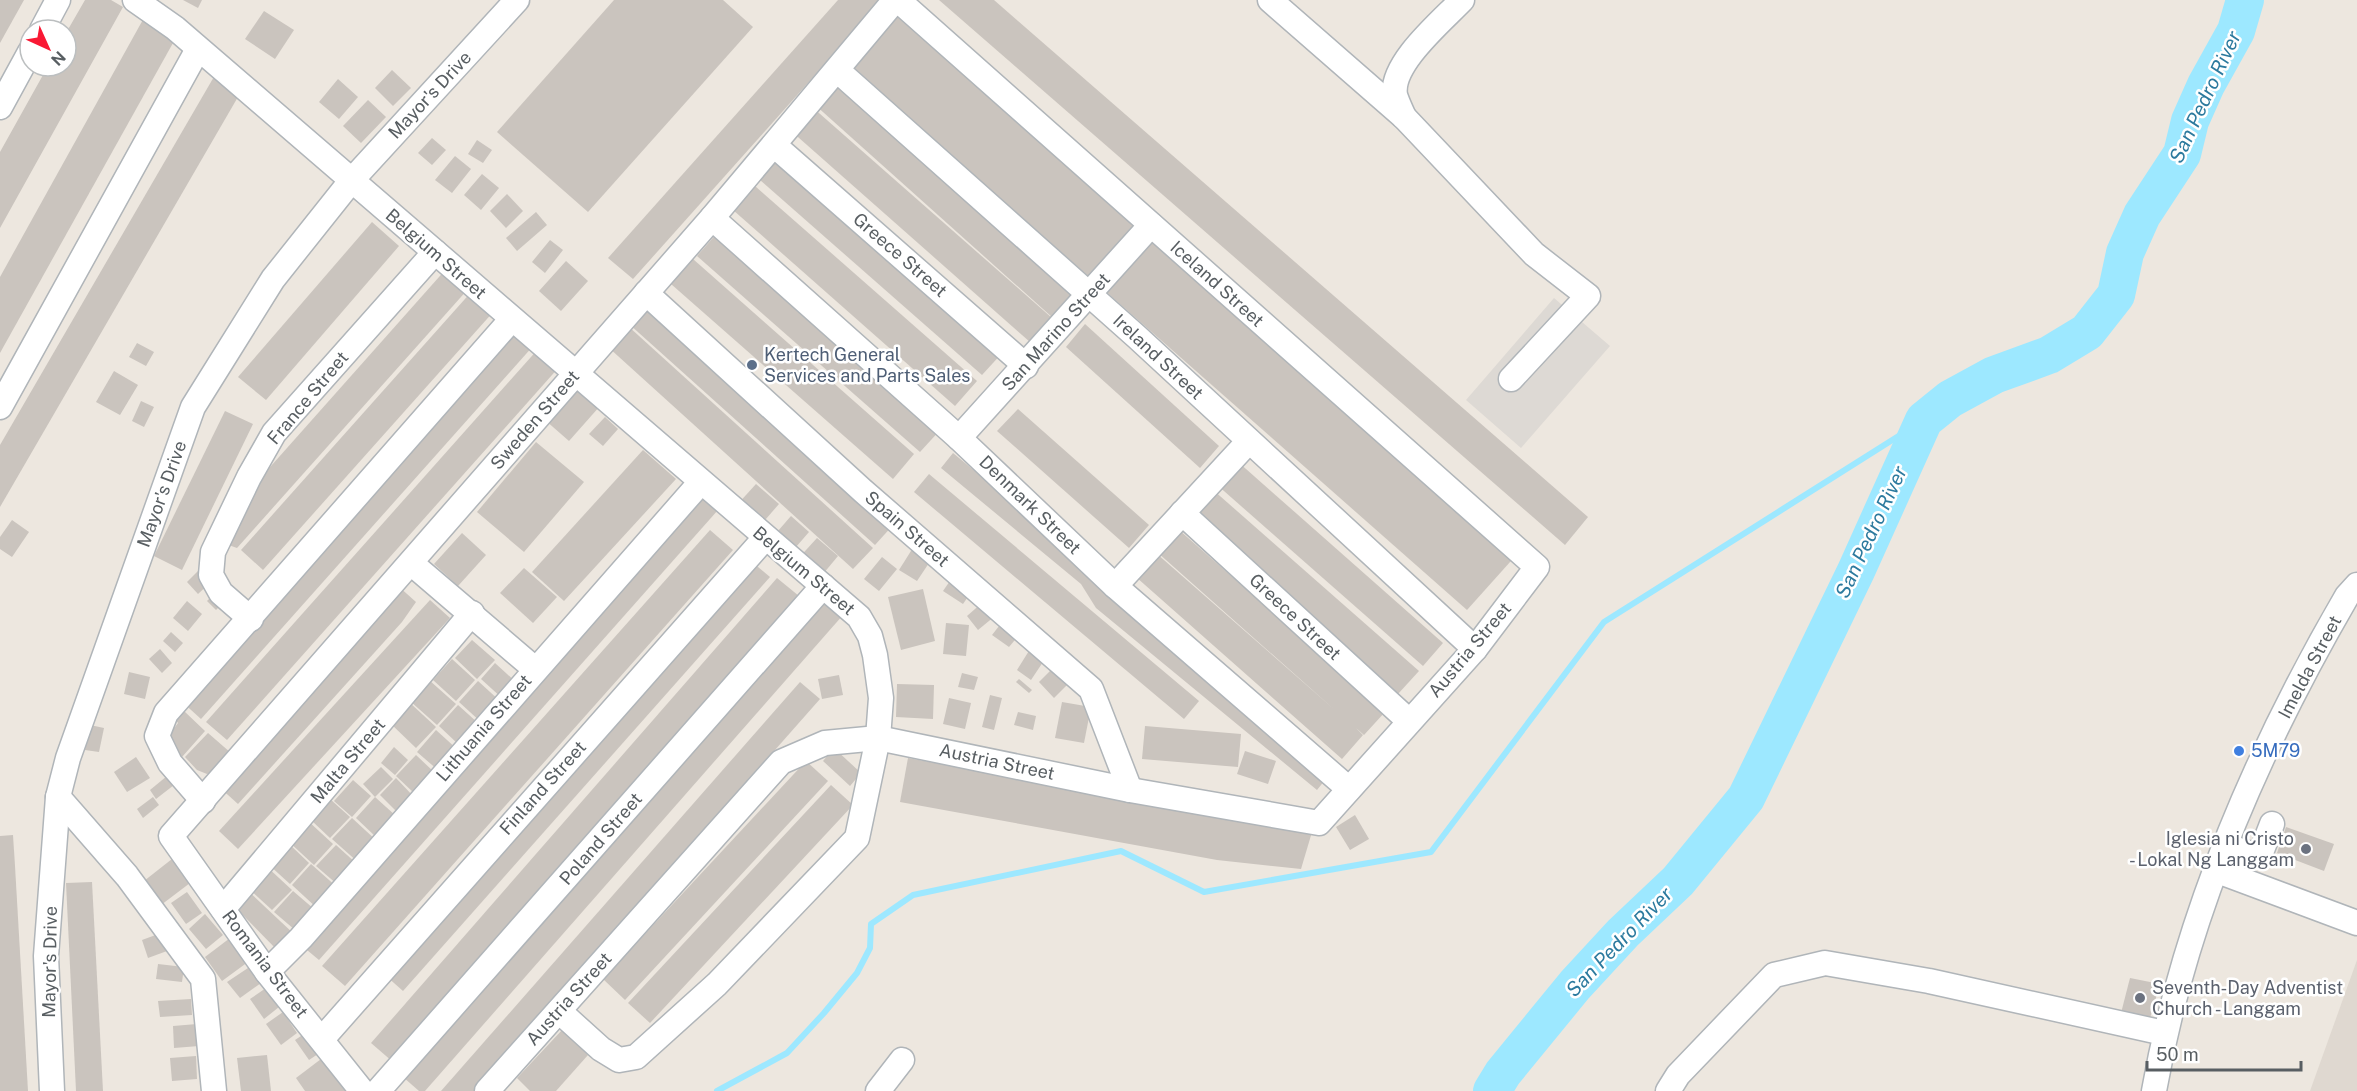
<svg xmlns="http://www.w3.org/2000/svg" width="2357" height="1091" font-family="'Public Sans',sans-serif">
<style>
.industrial{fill:#ddd9d4}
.education{fill:#dfd8d0}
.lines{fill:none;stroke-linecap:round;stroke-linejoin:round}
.stream{stroke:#9de8ff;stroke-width:6}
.river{stroke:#9de8ff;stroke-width:38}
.building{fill:#cac4be}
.minor-casing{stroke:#b0b5b9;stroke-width:27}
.minor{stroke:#fff;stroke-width:24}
.service-dot{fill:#5c6f8a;stroke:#fff;stroke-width:2}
.shop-dot{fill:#3f7fe0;stroke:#fff;stroke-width:2}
.worship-dot{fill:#6b7280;stroke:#fff;stroke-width:2}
.labels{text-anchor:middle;stroke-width:5;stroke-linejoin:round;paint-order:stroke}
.street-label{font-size:18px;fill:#585e62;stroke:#fff}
.service-label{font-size:18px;fill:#4e5e75;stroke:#fff;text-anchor:start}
.shop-label{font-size:18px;fill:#366cbe;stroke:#fff;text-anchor:start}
.worship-label{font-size:18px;fill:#5b616d;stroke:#fff;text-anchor:end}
.water-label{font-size:20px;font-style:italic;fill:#2c7a9e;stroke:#fff}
</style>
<rect width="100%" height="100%" fill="#ede7df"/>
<path class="industrial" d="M 1554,298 L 1610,346 L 1521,448 L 1466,400 Z"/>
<path class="education" d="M 2357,960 L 2357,1091 L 2310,1091 Z"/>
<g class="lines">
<path class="stream" d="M 717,1091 L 787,1053 L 824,1013 L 857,973 L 870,948 L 871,924 L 913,895 L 1121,851 L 1204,892 L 1431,852 L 1604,622 L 1924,420"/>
<path class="river" d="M 1492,1091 L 1503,1073 L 1575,985 L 1623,933 L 1678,881 L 1746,798 L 1856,571 L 1924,420 L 1950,399 L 1994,375 L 2049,355 L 2087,332 L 2116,295 L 2125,253 L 2142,215 L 2182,154 L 2190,121 L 2206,85 L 2236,31 L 2245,0"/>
</g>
<g class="building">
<path d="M 0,0 L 24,0 L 0,43 Z"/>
<path d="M 85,0 L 111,0 L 123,7 L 0,228 L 0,152 L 48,66 L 66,66 L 66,33 Z"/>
<path d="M 183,0 L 202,0 L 198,8 Z"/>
<path d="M 614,0 L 723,0 L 753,27 L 588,212 L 497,132 Z"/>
<path d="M 838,0 L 882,0 L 633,279 L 608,258 Z"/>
<path d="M 939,0 L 994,0 L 1588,517 L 1565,545 Z"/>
<path d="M 902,8 L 1519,552 L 1467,610 L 850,66 Z"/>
<path d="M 264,11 L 294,30 L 275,59 L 245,39 Z"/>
<path d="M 145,16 L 178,34 L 0,353 L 0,277 Z"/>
<path d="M 392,70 L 411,88 L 393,106 L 375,88 Z"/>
<path d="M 215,75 L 242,90 L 0,507 L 0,445 Z"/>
<path d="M 338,79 L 358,97 L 339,119 L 319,102 Z"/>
<path d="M 835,80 L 1075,294 L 1053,318 L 814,104 Z"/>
<path d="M 368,100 L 386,117 L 361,143 L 343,126 Z"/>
<path d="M 811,106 L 1052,318 L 1030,342 L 790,130 Z"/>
<path d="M 432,138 L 446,150 L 432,165 L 418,153 Z"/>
<path d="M 477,140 L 492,150 L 483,163 L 468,154 Z"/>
<path d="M 782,155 L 1004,351 L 982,375 L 760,180 Z"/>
<path d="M 455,156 L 471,169 L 452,193 L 435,180 Z"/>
<path d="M 482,174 L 499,188 L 481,210 L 464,195 Z"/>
<path d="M 755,186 L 977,381 L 955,406 L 733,210 Z"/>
<path d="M 507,194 L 523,211 L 506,228 L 490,211 Z"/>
<path d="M 536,212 L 547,225 L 517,251 L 506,238 Z"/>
<path d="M 372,222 L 399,246 L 266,400 L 238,377 Z"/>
<path d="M 719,231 L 942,428 L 920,452 L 697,256 Z"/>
<path d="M 550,240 L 563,250 L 545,273 L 532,262 Z"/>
<path d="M 455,259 L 477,279 L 237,548 L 223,543 L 255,484 Z"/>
<path d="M 693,259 L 914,454 L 893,479 L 671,284 Z"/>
<path d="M 566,261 L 588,281 L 561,311 L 539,291 Z"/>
<path d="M 481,281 L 503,301 L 263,570 L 241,550 Z"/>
<path d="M 649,302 L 894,524 L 875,545 L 629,324 Z"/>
<path d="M 1085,324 L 1219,446 L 1200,468 L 1066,347 Z"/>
<path d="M 514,326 L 534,345 L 201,719 L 180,700 Z"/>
<path d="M 628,326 L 873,548 L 853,569 L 608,347 Z"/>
<path d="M 137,343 L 154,352 L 146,366 L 129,357 Z"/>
<path d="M 539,348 L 560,366 L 227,740 L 206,722 Z"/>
<path d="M 114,371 L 138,385 L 120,415 L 96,402 Z"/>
<path d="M 576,385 L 600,406 L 569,441 L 545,420 Z"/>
<path d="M 141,401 L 154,407 L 144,427 L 132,421 Z"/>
<path d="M 1018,409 L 1149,525 L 1129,548 L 997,431 Z"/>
<path d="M 225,411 L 253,424 L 182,570 L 154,556 Z"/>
<path d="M 605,417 L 618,429 L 603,446 L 589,434 Z"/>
<path d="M 536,442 L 584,482 L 524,552 L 477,512 Z"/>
<path d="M 643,450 L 676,479 L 564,601 L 532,572 Z"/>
<path d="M 953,453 L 1093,569 L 1329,775 L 1317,790 L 1096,608 L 1081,584 L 941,468 Z"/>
<path d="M 1237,461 L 1443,643 L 1423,666 L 1216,484 Z"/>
<path d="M 929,474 L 1199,701 L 1184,719 L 914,492 Z"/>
<path d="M 756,484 L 779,504 L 759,527 L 736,506 Z"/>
<path d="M 1212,489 L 1419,671 L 1398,694 L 1192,512 Z"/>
<path d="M 700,495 L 718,510 L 319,960 L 301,945 Z"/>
<path d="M 791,516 L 809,532 L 789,555 L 771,539 Z"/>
<path d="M 12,520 L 29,532 L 12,557 L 0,549 L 0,537 Z"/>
<path d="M 1178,529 L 1385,712 L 1364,735 L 1356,728 L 1363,735 L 1342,759 L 1136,577 L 1156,553 L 1336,711 L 1157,552 Z"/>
<path d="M 710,530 L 733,550 L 345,986 L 322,966 Z"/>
<path d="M 462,533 L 486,555 L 458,586 L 434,564 Z"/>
<path d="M 817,538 L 838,556 L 818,580 L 796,561 Z"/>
<path d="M 916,543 L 935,554 L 917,581 L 899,570 Z"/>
<path d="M 882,557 L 897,569 L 879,591 L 864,579 Z"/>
<path d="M 751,561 L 770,577 L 403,991 L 385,975 Z"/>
<path d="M 524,568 L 557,597 L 533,623 L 500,593 Z"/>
<path d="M 199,570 L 211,582 L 198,594 L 187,582 Z"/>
<path d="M 777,578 L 799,596 L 393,1062 L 371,1043 Z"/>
<path d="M 952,578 L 972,591 L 963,604 L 943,591 Z"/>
<path d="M 397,585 L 416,602 L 402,622 L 238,804 L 218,786 Z"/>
<path d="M 923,589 L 935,641 L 901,650 L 888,597 Z"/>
<path d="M 218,590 L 227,599 L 216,610 L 207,601 Z"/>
<path d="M 430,600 L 450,618 L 238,849 L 219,831 Z"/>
<path d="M 824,600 L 843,615 L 425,1091 L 419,1091 L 403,1077 Z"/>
<path d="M 187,601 L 202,614 L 188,631 L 173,618 Z"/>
<path d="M 983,602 L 995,616 L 978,630 L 967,616 Z"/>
<path d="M 1003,621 L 1020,634 L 1009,647 L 992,635 Z"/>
<path d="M 946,623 L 969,625 L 966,656 L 943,654 Z"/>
<path d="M 171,632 L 183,643 L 175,652 L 163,641 Z"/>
<path d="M 472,640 L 495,660 L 477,679 L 455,658 Z"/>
<path d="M 1032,646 L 1047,656 L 1031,680 L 1017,670 Z"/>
<path d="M 160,649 L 172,663 L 162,673 L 149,659 Z"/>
<path d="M 452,659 L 475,680 L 456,701 L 433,680 Z"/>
<path d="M 495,663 L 517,683 L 503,699 L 481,679 Z"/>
<path d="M 1057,664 L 1073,679 L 1054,698 L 1039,682 Z"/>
<path d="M 129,672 L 150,677 L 145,699 L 124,694 Z"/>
<path d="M 962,673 L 978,677 L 974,690 L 958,687 Z"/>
<path d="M 839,675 L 843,695 L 822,699 L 818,679 Z"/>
<path d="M 1019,679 L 1032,690 L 1029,693 L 1016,682 Z"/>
<path d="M 429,680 L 456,704 L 437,725 L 410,701 Z"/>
<path d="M 478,681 L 501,702 L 482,723 L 459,702 Z"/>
<path d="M 800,682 L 820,699 L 474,1091 L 441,1091 Z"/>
<path d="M 897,684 L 934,685 L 933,719 L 896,717 Z"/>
<path d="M 990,695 L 1002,698 L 994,730 L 982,727 Z"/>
<path d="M 949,698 L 971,703 L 965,729 L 943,724 Z"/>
<path d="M 409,702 L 436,727 L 416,748 L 390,723 Z"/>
<path d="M 1062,702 L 1091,707 L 1084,743 L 1055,738 Z"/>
<path d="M 458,705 L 478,723 L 458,744 L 439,726 Z"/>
<path d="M 184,711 L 205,731 L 182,757 L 170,748 L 167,738 L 178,723 L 175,719 Z"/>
<path d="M 1018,712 L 1036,716 L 1033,730 L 1014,725 Z"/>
<path d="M 90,725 L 104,728 L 99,752 L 85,750 Z"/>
<path d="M 1145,726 L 1241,734 L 1238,767 L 1142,759 Z"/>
<path d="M 436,730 L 458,750 L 439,771 L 417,752 Z"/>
<path d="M 208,733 L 231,753 L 213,772 L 207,774 L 197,770 L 185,757 Z"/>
<path d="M 394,747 L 408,760 L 395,775 L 381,763 Z"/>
<path d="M 834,748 L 861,773 L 850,786 L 823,761 Z"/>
<path d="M 1245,751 L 1276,761 L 1268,784 L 1237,774 Z"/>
<path d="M 416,755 L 434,772 L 414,793 L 396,776 Z"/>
<path d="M 136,757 L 150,778 L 127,792 L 114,772 Z"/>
<path d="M 908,758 L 1312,832 L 1301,869 L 1217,860 L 900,802 Z"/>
<path d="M 806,761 L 828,781 L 625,1000 L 603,979 Z"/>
<path d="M 381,767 L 393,779 L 375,797 L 363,784 Z"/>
<path d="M 167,776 L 174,785 L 156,799 L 150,790 Z"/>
<path d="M 396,778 L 414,797 L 398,813 L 380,795 Z"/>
<path d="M 353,780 L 371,796 L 352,817 L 334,801 Z"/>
<path d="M 831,785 L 853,805 L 650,1023 L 628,1003 Z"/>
<path d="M 153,797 L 159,805 L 143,818 L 137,809 Z"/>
<path d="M 375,797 L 396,816 L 376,837 L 356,818 Z"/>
<path d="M 330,799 L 350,817 L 330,838 L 311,820 Z"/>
<path d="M 1355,815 L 1369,839 L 1350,850 L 1336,827 Z"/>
<path d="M 352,818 L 378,842 L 359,863 L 332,839 Z"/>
<path d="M 307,820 L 333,844 L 314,865 L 288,841 Z"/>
<path d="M 2286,827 L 2334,844 L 2324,871 L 2277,853 Z"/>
<path d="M 13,835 L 15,866 L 28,1091 L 0,1091 L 0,836 Z"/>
<path d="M 287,842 L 309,863 L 290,884 L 268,864 Z"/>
<path d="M 336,845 L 357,864 L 338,885 L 316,866 Z"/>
<path d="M 172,859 L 190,883 L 161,905 L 144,881 Z"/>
<path d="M 311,864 L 338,888 L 318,909 L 292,885 Z"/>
<path d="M 265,865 L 292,890 L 272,910 L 246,886 Z"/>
<path d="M 92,882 L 103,1091 L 76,1091 L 66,883 Z"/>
<path d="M 245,888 L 295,935 L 279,952 L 238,910 Z"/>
<path d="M 293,891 L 314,909 L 295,930 L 274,912 Z"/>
<path d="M 187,892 L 202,913 L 186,924 L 171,903 Z"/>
<path d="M 205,914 L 223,935 L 206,949 L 189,929 Z"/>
<path d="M 161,933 L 167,951 L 148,958 L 142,940 Z"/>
<path d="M 234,935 L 252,959 L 222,981 L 205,957 Z"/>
<path d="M 158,964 L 184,967 L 182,982 L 156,979 Z"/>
<path d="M 251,966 L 261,983 L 240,998 L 227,982 Z"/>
<path d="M 2130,978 L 2160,984 L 2150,1018 L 2121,1013 Z"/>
<path d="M 266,988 L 279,1007 L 264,1019 L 250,999 Z"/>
<path d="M 191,999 L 192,1015 L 160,1017 L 158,1001 Z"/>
<path d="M 283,1012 L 297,1033 L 281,1045 L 266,1024 Z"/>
<path d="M 197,1024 L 199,1046 L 174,1048 L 173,1026 Z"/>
<path d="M 563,1029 L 588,1055 L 556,1091 L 530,1091 L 517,1078 Z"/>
<path d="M 307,1032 L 321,1052 L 309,1060 L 295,1040 Z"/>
<path d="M 267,1055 L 271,1091 L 241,1091 L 237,1058 Z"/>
<path d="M 196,1056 L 197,1079 L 172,1081 L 170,1058 Z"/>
<path d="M 325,1056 L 351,1091 L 305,1091 L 296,1078 Z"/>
</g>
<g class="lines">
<g class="minor-casing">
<g id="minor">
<path d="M 135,0 L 175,28 L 859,617 L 870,636 L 875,655 L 881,698 L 878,738 L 857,838 L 717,984 L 636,1057 L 619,1060 L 601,1049 L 559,1011"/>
<path d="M 1270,0 L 1404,117 L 1534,254 L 1588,296 L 1511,379"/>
<path d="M 42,30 L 58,0"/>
<path d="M 837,70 L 1137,337 L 1475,649"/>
<path d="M 0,107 L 30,52"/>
<path d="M 1404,117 C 1401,110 1397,102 1395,95 C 1390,64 1442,21 1462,0"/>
<path d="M 774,145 L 1026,366"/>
<path d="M 712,218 L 959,438 L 1115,586 L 1349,789"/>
<path d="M 646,293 L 863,491 L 1091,689 L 1130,790"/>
<path d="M 0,407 L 198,49"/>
<path d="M 959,438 L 1151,225"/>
<path d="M 1182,513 L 1409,721"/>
<path d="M 411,563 L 535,669"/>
<path d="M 1115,586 L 1249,441"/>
<path d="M 251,619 L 221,593 L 211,575 L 213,552 L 249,477 L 274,433 L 435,252"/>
<path d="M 58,797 L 127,876 L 203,979 L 214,1091"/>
<path d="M 203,801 L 170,763 L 157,736 L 166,713 L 511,320"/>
<path d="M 2225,845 L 2253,855 L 2262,850 L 2272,824"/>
<path d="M 2215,870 L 2357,923"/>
<path d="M 223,909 L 472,613"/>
<path d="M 267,972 L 301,938 L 700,483"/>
<path d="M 322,1039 L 765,538"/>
<path d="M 52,1091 L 46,956 L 58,797 L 68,758 L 193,407 L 273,279 L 351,181 L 517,0"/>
<path d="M 362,1091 L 267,972 L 171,836 L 712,218 L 895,0"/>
<path d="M 378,1091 L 823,586"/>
<path d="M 487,1091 L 781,762 L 825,743 L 878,738 L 1130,790 L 1319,823 L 1475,649 L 1537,567 L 898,0"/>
<path d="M 878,1091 L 902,1060"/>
<path d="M 1668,1091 L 1678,1075 L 1774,975 L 1825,963 L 1929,981 L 2164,1033"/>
<path d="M 2154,1091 C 2185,916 2258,749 2347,596 L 2357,585"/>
</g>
</g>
<use href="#minor" class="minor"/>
</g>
<circle class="service-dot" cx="752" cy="365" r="6"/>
<circle class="shop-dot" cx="2239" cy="751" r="6"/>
<g class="worship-dot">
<circle cx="2306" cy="849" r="6"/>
<circle cx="2140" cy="998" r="6"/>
</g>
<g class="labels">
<g class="street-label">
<text transform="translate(430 95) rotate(-47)" y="6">Mayor's Drive</text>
<text transform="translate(436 254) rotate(41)" y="6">Belgium Street</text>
<text transform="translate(900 255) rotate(41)" y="6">Greece Street</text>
<text transform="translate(1217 284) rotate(42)" y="6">Iceland Street</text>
<text transform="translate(1056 332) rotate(-48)" y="6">San Marino Street</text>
<text transform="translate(1158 357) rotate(43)" y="6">Ireland Street</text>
<text transform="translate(308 398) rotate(-50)" y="6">France Street</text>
<text transform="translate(535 420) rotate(-49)" y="6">Sweden Street</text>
<text transform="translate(162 494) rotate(-70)" y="6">Mayor's Drive</text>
<text transform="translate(1030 505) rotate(44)" y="6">Denmark Street</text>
<text transform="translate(907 529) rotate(41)" y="6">Spain Street</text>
<text transform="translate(804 571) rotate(40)" y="6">Belgium Street</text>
<text transform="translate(1295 617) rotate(43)" y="6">Greece Street</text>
<text transform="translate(1470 650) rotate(-50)" y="6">Austria Street</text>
<text transform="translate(2310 667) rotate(-62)" y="6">Imelda Street</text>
<text transform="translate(484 728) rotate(-49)" y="6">Lithuania Street</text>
<text transform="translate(348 761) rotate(-50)" y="6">Malta Street</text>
<text transform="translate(997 762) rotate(12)" y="6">Austria Street</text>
<text transform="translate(543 788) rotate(-48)" y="6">Finland Street</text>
<text transform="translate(601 839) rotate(-49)" y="6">Poland Street</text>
<text transform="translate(50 962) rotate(-89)" y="6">Mayor's Drive</text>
<text transform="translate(265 964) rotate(53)" y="6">Romania Street</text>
<text transform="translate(569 999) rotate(-48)" y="6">Austria Street</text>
</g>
<g class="service-label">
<text x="764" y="361">Kertech General<tspan x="764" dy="21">Services and Parts Sales</tspan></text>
</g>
<g class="shop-label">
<text x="2251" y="757">5M79</text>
</g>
<g class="worship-label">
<text x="2294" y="845">Iglesia ni Cristo<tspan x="2294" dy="21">- Lokal Ng Langgam</tspan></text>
<text x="2152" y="994" text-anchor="start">Seventh-Day Adventist<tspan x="2152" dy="21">Church - Langgam</tspan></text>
</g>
<g class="water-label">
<text transform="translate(2205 97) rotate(-65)" y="7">San Pedro River</text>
<text transform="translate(1871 532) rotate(-65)" y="7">San Pedro River</text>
<text transform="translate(1619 942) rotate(-46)" y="7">San Pedro River</text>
</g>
</g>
<g transform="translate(48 48) rotate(135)"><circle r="28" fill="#ffffff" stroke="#bcbfc0" stroke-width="1.5"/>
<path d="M0-4.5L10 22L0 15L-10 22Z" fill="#f91934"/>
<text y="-9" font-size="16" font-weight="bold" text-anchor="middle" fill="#585e62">N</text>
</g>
<path d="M2147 1061v9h154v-9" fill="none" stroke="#585e62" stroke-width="3"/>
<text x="2156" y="1061" font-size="18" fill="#585e62" stroke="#ffffff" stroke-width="4.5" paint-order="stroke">50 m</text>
</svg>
